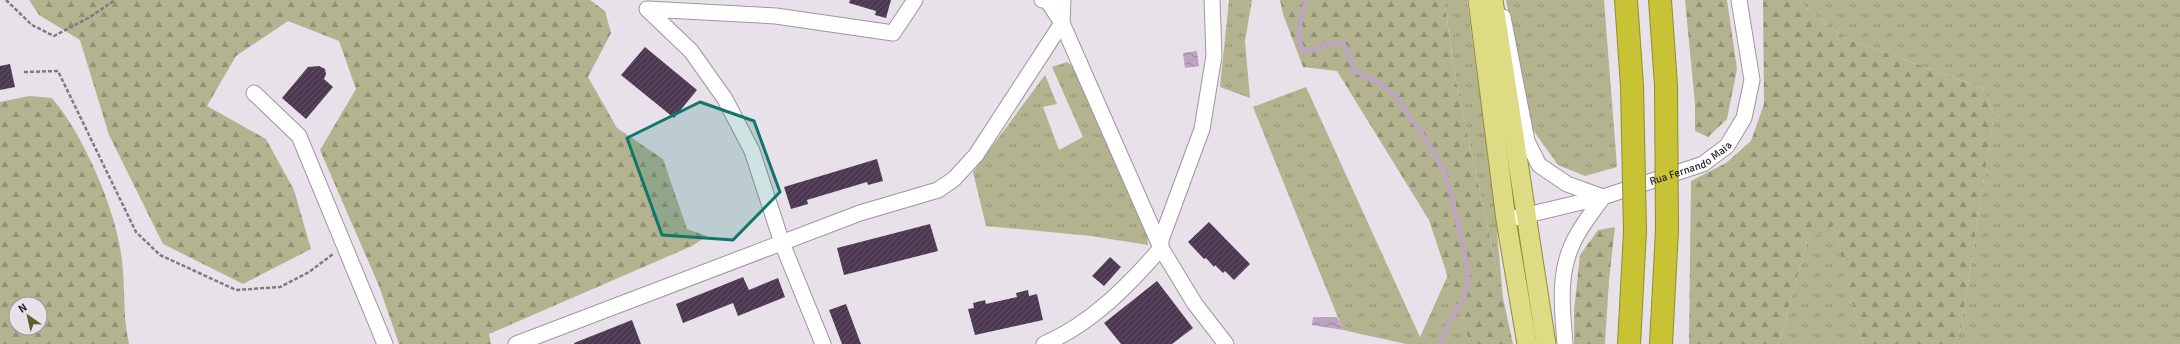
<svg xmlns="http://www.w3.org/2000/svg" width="2180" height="344" font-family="Signika,sans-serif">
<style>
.grass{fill:url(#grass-tufts)}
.forest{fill:url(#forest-firs);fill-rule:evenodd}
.water{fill:url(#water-waves)}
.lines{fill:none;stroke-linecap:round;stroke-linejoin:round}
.stream{stroke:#bda4c3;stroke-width:4.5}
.building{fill:url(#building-hatch)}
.minor-casing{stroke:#9d969e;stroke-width:17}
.major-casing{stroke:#908c30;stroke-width:21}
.highway-casing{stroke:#908c30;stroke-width:24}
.path{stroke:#7f7a80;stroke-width:2.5;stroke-dasharray:4 2;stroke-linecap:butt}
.minor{stroke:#fff;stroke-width:15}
.major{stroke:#dedb85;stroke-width:19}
.highway{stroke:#c8c334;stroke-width:22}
.highway-bridge-casing{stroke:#908c30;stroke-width:24;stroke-linecap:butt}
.highway-bridge{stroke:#c8c334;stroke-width:22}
.marked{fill:#0f766e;fill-opacity:0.2;stroke:#0f766e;stroke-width:3;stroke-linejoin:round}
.labels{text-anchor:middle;stroke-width:4;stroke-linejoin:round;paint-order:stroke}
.street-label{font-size:11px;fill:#292629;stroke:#e8e1ea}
</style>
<defs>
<pattern id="grass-tufts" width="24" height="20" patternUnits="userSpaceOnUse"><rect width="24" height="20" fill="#b3b390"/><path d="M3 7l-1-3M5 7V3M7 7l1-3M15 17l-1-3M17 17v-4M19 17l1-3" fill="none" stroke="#929176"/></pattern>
<pattern id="forest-firs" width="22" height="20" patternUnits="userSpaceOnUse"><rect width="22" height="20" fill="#b3b390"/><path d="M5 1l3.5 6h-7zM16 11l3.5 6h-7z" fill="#929176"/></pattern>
<pattern id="water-waves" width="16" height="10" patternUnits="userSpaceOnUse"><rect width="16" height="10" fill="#bda4c3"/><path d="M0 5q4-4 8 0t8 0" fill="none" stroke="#9a859e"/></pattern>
<pattern id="building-hatch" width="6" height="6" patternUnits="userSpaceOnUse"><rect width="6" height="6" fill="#4d3852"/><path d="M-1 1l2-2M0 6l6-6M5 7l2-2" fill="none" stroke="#645368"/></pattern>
</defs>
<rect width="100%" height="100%" fill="#e8e1ea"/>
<g class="grass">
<path d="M 1229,0 L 1252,0 L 1245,41 L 1250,98 L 1220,87 Z"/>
<path d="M 1444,0 L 1467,0 L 1495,209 L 1503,298 L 1456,81 Z"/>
<path d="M 1506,0 L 1604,0 L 1617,167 L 1585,176 L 1558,165 L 1533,130 Z"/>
<path d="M 1797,0 L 2180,0 L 2180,344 L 1954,344 L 1961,328 L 1994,114 L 1982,88 L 1843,37 Z"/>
<path d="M 1067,62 L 1079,71 L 1147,236 L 1148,245 L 1091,236 L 986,226 L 973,172 L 1045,75 L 1057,104 L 1043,107 L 1059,150 L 1083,137 L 1052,67 Z"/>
<path d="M 1306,87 L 1420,337 L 1448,275 L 1470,344 L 1406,344 L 1343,330 L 1253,107 Z"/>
<path d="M 1834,224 L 1863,344 L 1779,344 L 1807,240 Z"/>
</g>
<g class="forest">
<path d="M 29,0 L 590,0 L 605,11 L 611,33 L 588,77 L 617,128 L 663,159 L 687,229 L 707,236 L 692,246 L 489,334 L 491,344 L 399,344 L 379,286 L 320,150 L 356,89 L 339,41 L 288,21 L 236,56 L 207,106 L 266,139 L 294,190 L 311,249 L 243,284 L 163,244 L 109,135 L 80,40 L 39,15 Z"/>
<path d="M 1280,0 L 1444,0 L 1456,81 L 1513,344 L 1470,344 L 1429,220 L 1337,71 L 1303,67 L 1283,14 Z"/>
<path d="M 1685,0 L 1727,0 L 1737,69 L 1727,119 L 1708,137 L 1695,131 L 1695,104 Z"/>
<path d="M 1763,0 L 1797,0 L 1843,37 L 1982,88 L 1994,114 L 1961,328 L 1954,344 L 1863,344 L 1834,225 L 1807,240 L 1779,344 L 1689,344 L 1691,181 L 1726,163 L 1751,141 L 1764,104 Z"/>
<path d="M 29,96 L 52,98 C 83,134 114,206 121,253 C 126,283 122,314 129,344 L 0,344 L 0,102 ZM 16,304 L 40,304 L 40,328 L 16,328 Z"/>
<path d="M 1615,227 L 1609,280 L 1605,344 L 1574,344 L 1574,311 L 1580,255 L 1598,230 Z"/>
</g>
<g class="water">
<path d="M 1197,51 L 1199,66 L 1185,68 L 1183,53 Z"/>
<path d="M 1313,317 L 1337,317 L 1343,330 L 1312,325 Z"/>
</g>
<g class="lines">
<path class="stream" d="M 1305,0 C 1304,16 1292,37 1305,52 L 1331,43 L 1344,45 L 1348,51 L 1354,71 L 1380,83 L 1397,98 L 1430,146 L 1445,174 L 1450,190 L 1467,264 L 1468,283 L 1465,296 L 1447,326 L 1440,344"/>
</g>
<g class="building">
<path d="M 850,0 L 891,0 L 886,18 L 875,15 L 876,11 L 849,3 Z"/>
<path d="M 645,47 L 697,90 L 674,118 L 621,75 Z"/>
<path d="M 10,64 L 15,87 L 0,90 L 0,66 Z"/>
<path d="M 319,66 L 325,69 L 326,74 L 324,79 L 333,87 L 306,119 L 282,98 L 308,67 Z"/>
<path d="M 877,159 L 883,181 L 868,185 L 867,182 L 807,200 L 808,204 L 791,209 L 784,187 Z"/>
<path d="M 1209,222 L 1250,264 L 1234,280 L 1225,271 L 1223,273 L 1215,265 L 1214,267 L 1206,258 L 1204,259 L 1188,242 Z"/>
<path d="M 930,224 L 938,251 L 844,275 L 837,248 Z"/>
<path d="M 1110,257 L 1121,267 L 1104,286 L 1092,276 Z"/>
<path d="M 743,277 L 749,290 L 778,278 L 785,297 L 738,316 L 733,303 L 683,323 L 676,304 Z"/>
<path d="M 1157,281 L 1193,328 L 1172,344 L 1121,344 L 1104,323 Z"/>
<path d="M 1028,290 L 1029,296 L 1037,294 L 1043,320 L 975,335 L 968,309 L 974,308 L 973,303 L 985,300 L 986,304 L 1017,297 L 1016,293 Z"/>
<path d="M 846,304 L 861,344 L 842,344 L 829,310 Z"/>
<path d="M 632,320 L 641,344 L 574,344 L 574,343 Z"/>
</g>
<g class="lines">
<g class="minor-casing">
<g id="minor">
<path d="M 1042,0 L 1047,0 L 1062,23 L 1161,248 C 1128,286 1091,324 1044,344"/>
<path d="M 1212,0 L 1214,56 L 1202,129 L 1161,240 L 1161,248 L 1195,304 L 1226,344"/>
<path d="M 1503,17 L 1527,141 L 1539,165 L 1567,184 L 1603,197"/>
<path d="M 254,93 L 299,136 L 385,344"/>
<path id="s1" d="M 1506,220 L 1603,197 L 1703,164 L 1727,146 L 1744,118 L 1752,80 L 1739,0"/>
<path d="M 516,344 L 860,213 L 938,190 L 954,179 L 976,155 L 1062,23 L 1063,0"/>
<path d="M 823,344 L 782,243 L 752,151 L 725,99 L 691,51 L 647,9 L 776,16 L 893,33 L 915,0"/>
<path d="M 1565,344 C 1562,307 1557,269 1577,235 C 1584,222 1594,210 1603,197"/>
</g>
</g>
<g class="major-casing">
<g id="major">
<path d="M 1478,0 L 1506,220 L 1527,344"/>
<path d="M 1493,0 L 1546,344"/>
</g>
</g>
<g class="highway-casing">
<g id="highway">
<path d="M 1626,0 L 1632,86"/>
<path d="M 1660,0 L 1666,85"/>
<path d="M 1629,344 L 1635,231"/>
<path d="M 1661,344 L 1667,230"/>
</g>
</g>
<g class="path">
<path d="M 6,0 L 32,25 L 54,36 L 90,17 L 115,0"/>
<path d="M 24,72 L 58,71 L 136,232 L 160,255 L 236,290 L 280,287 L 309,272 L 333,254"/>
</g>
<use href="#minor" class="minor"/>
<use href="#major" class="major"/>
<use href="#highway" class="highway"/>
<g class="highway-bridge-casing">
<g id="highway-bridge">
<path d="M 1666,85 L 1667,230"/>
<path d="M 1632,86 L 1635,231"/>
</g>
</g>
<use href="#highway-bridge" class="highway-bridge"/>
</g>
<path class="marked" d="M 700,102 L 754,121 L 780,192 L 733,240 L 662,235 L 627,138 Z"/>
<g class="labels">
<g class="street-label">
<text dy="4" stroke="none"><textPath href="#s1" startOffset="194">Rua Fernando Maia</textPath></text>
</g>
</g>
<g transform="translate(28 316) rotate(326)"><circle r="19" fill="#e8e1ea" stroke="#9c969d"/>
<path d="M0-3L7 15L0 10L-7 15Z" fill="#615f2c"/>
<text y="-6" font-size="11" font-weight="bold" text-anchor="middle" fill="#292629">N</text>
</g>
</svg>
